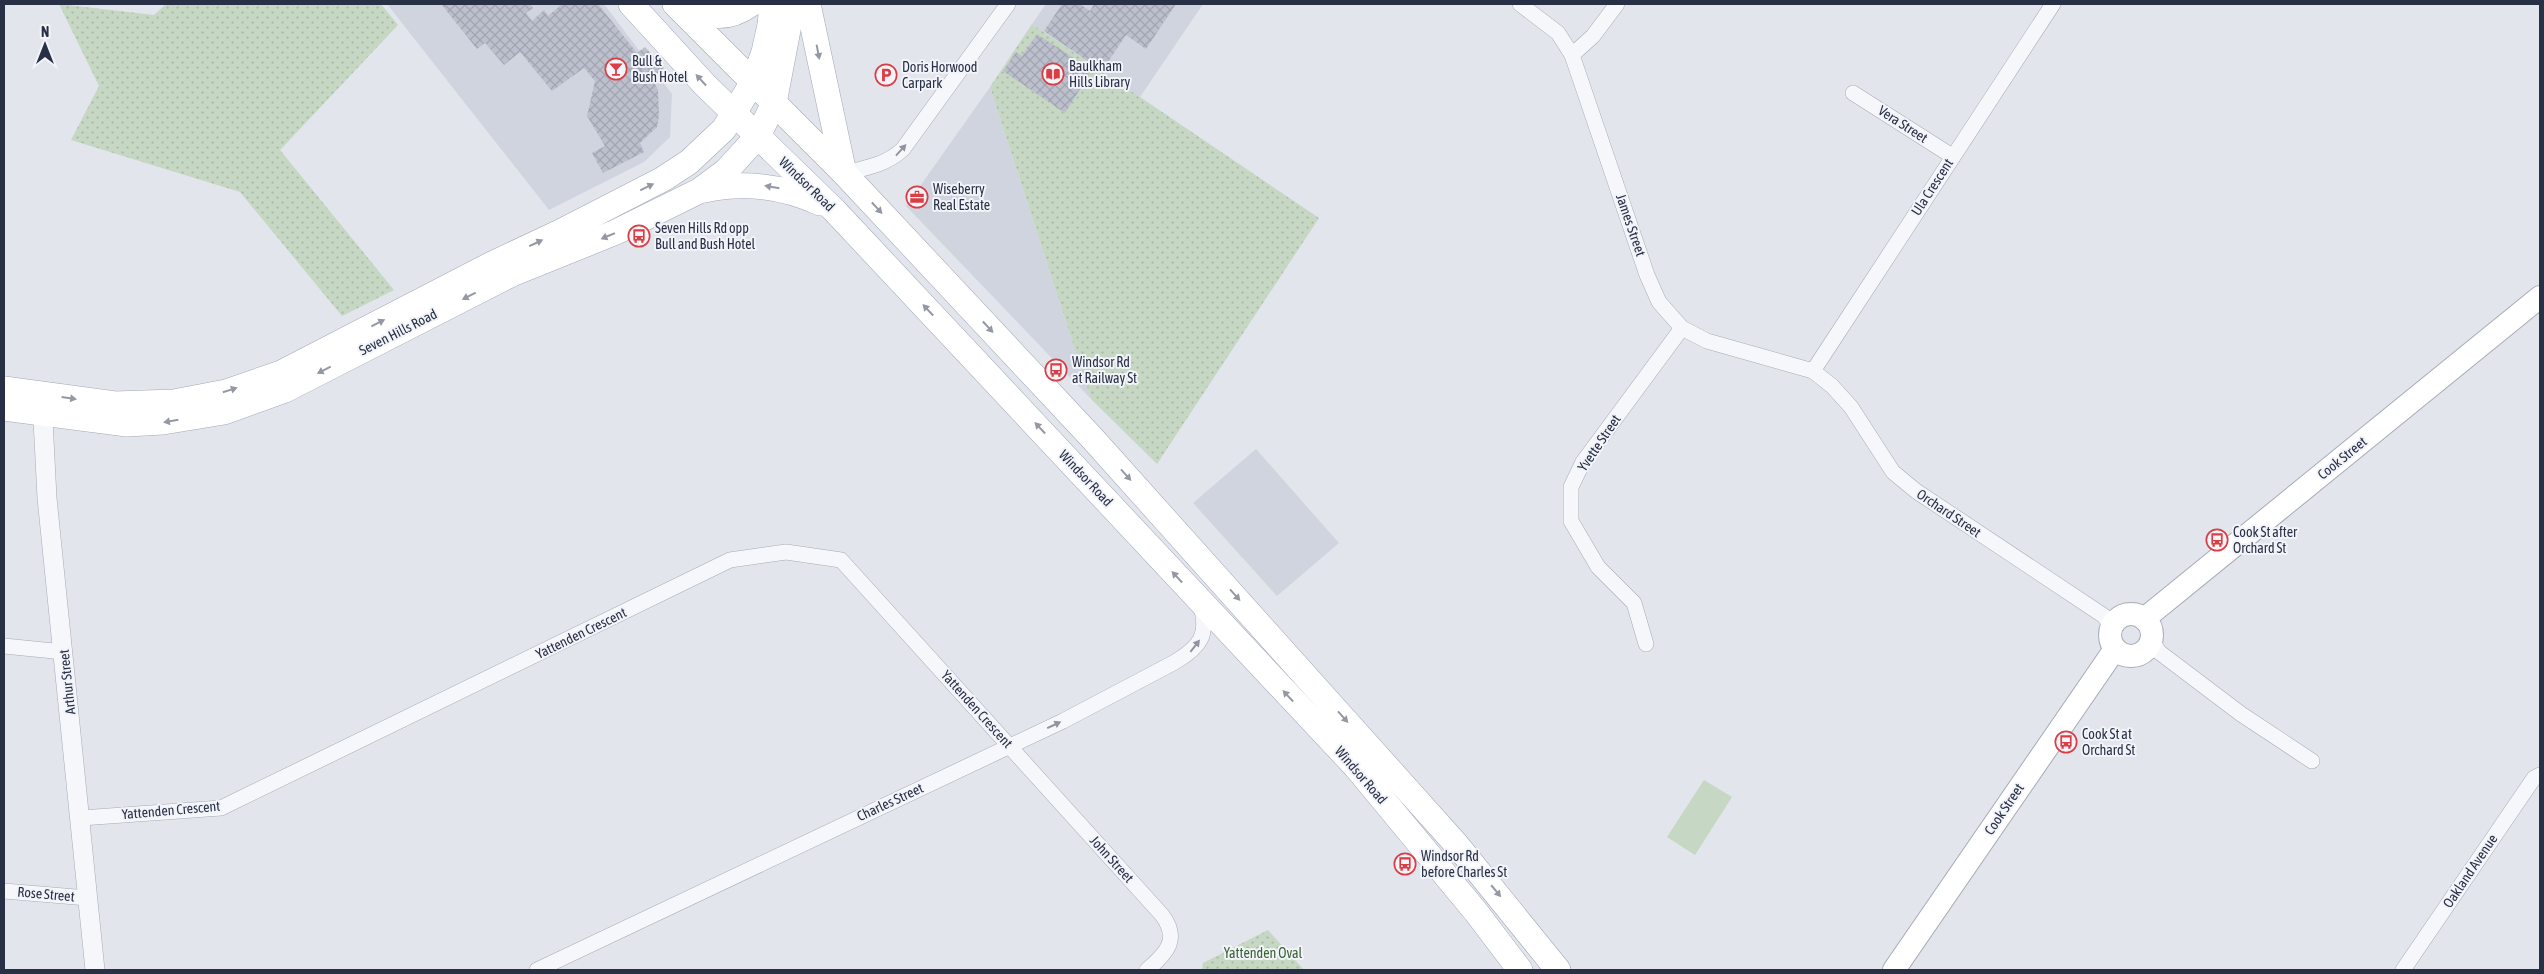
<svg xmlns="http://www.w3.org/2000/svg" width="2544" height="974" font-family="'Asap Condensed',sans-serif">
<style>
.built{fill:#d0d4de}
.park{fill:url(#park-dots)}
.garden{fill:#c6d7c3}
.building{fill:url(#building-cross-hatch)}
.lines{fill:none;stroke-linecap:round;stroke-linejoin:round}
.minor-casing{stroke:#a6abb7;stroke-width:16}
.tertiary-casing{stroke:#a6abb7;stroke-width:20}
.secondary-casing{stroke:#a6abb7;stroke-width:24}
.primary-casing{stroke:#a0a8b9;stroke-width:26}
.minor{stroke:#f6f7fa;stroke-width:15}
.tertiary{stroke:#f6f7fa;stroke-width:19}
.secondary{stroke:#fff;stroke-width:22}
.primary{stroke:#fff;stroke-width:25}
.oneway{fill:#9498a2}
.oneway2{fill:#8f94a0}
.labels{text-anchor:middle;stroke-width:4;stroke-linejoin:round;paint-order:stroke}
.poi-label{font-size:14px;fill:#283046;stroke:#f2f4f9;text-anchor:start}
.street-label{font-size:14px;fill:#283046;stroke:#f2f4f9}
.park-label{font-size:14px;fill:#386334;stroke:#f2f4f9}
</style>
<defs>
<pattern id="park-dots" width="8" height="8" patternUnits="userSpaceOnUse" patternTransform="scale(1.25)"><rect width="8" height="8" fill="#c6d7c3"/><path d="M2 2h.1M6 6h.1" fill="none" stroke="#aab9a9" stroke-width="1.8" stroke-linecap="round"/></pattern>
<pattern id="building-cross-hatch" width="8" height="8" patternUnits="userSpaceOnUse" patternTransform="scale(1.25)"><rect width="8" height="8" fill="#bcc0cc"/><path d="M0 0l8 8M0 8l8-8" fill="none" stroke="#a2a5b1"/></pattern>
</defs>
<rect width="100%" height="100%" fill="#e2e5ec"/>
<g class="built">
<path d="M 387,4 L 604,4 L 672,94 L 670,137 L 644,162 L 549,210 Z"/>
<path d="M 1046,4 L 1203,4 L 1140,97 L 1032,24 Z"/>
<path d="M 990,87 L 1091,399 L 906,206 Z"/>
<path d="M 1256,449 L 1339,543 L 1277,596 L 1193,503 Z"/>
</g>
<g class="park">
<path d="M 59,4 L 154,15 L 166,4 L 381,4 L 398,25 L 280,150 L 394,290 L 342,316 L 240,192 L 71,140 L 99,86 Z"/>
<path d="M 1032,24 L 1319,218 L 1157,464 L 1091,399 L 990,87 Z"/>
<path d="M 1268,930 L 1304,970 L 1202,970 L 1203,963 Z"/>
</g>
<path class="garden" d="M 1704,780 L 1732,797 L 1695,855 L 1667,837 Z"/>
<g class="building">
<path d="M 441,4 L 530,4 L 533,8 L 526,13 L 532,21 L 544,10 L 548,16 L 562,4 L 598,4 L 637,53 L 645,47 L 664,68 L 652,79 L 658,90 L 659,116 L 657,127 L 640,143 L 644,152 L 603,173 L 592,153 L 605,146 L 587,116 L 595,81 L 584,68 L 552,91 L 520,52 L 504,65 L 485,43 L 477,49 Z"/>
<path d="M 1062,4 L 1080,4 L 1090,11 L 1094,4 L 1176,4 L 1146,49 L 1126,35 L 1102,71 L 1044,31 Z"/>
<path d="M 1037,34 L 1092,70 L 1065,113 L 1003,71 L 1016,52 L 1022,56 Z"/>
</g>
<g class="lines">
<g class="minor-casing">
<g id="minor">
<path d="M 1520,4 L 1558,33 L 1572,55 L 1647,275 L 1659,302 L 1682,328 L 1707,341 L 1813,371 L 1832,386 L 1851,407 L 1893,472 L 1916,491 L 2104,616 L 2112,627"/>
<path d="M 1572,55 L 1593,36 L 1617,4"/>
<path d="M 1853,93 L 1952,156"/>
<path d="M 844,173 C 866,168 886,165 903,149 L 1008,4"/>
<path d="M 1813,371 L 2053,4"/>
<path d="M 2152,640 L 2159,652 L 2241,714 L 2312,761"/>
<path d="M 1646,644 L 1634,603 L 1598,567 L 1571,521 L 1571,487 L 1583,462 L 1682,328"/>
<path d="M 4,646 L 64,652"/>
<path d="M 81,818 L 221,808 L 730,560 L 786,552 L 841,560 L 1162,915 C 1180,939 1167,953 1147,970"/>
<path d="M 4,891 L 88,898"/>
<path d="M 537,970 L 1063,721 L 1175,662 C 1200,647 1209,635 1201,606"/>
<path d="M 2403,970 L 2534,778 L 2540,775"/>
</g>
</g>
<g class="tertiary-casing">
<path id="tertiary" d="M 42,400 L 47,498 L 95,970"/>
</g>
<g class="secondary-casing">
<g id="secondary">
<circle cx="2131" cy="635" r="21"/>
<path d="M 2144,619 L 2540,297"/>
<path d="M 1894,970 L 2115,649"/>
</g>
</g>
<g class="primary-casing">
<g id="primary">
<path d="M 631,4 L 705,85 L 834,210 L 1356,767 L 1476,912 L 1520,970"/>
<path d="M 675,4 L 844,173 L 1093,439 L 1456,844 L 1558,970"/>
<path d="M 808,4 L 844,173"/>
<path d="M 680,6 C 709,15 724,23 751,4"/>
<path d="M 704,190 C 744,181 782,186 820,203"/>
<path d="M 4,389 L 115,404 L 174,402 L 226,392 L 281,373 L 492,264 L 560,232 L 663,179 L 689,162 L 724,129 L 753,82 L 764,52 L 770,25 L 772,4"/>
<path d="M 4,408 L 127,424 L 163,422 L 224,412 L 285,390 L 512,274 L 616,232 L 699,191 L 726,171 L 758,136 L 774,103 L 793,4"/>
</g>
</g>
<use href="#minor" class="minor"/>
<use href="#tertiary" class="tertiary"/>
<use href="#secondary" class="secondary"/>
<use href="#primary" class="primary"/>
</g>
<defs><path id="oneway-solid" d="M-6-.8H1V-3.2L6.5 0L1 3.2V.8H-6Z" transform="scale(1.25)"/></defs>
<g class="oneway">
<use href="#oneway-solid" transform="translate(818 52) rotate(79)"/>
<use href="#oneway-solid" transform="translate(701 80) rotate(-133)"/>
<use href="#oneway-solid" transform="translate(647 187) rotate(-26)"/>
<use href="#oneway-solid" transform="translate(772 187) rotate(-170)"/>
<use href="#oneway-solid" transform="translate(877 208) rotate(47)"/>
<use href="#oneway-solid" transform="translate(608 236) rotate(157)"/>
<use href="#oneway-solid" transform="translate(536 243) rotate(-25)"/>
<use href="#oneway-solid" transform="translate(469 296) rotate(153)"/>
<use href="#oneway-solid" transform="translate(928 310) rotate(-133)"/>
<use href="#oneway-solid" transform="translate(378 323) rotate(-27)"/>
<use href="#oneway-solid" transform="translate(988 327) rotate(47)"/>
<use href="#oneway-solid" transform="translate(324 370) rotate(153)"/>
<use href="#oneway-solid" transform="translate(230 390) rotate(-17)"/>
<use href="#oneway-solid" transform="translate(69 398) rotate(8)"/>
<use href="#oneway-solid" transform="translate(171 421) rotate(170)"/>
<use href="#oneway-solid" transform="translate(1040 428) rotate(-133)"/>
<use href="#oneway-solid" transform="translate(1126 475) rotate(48)"/>
<use href="#oneway-solid" transform="translate(1177 577) rotate(-133)"/>
<use href="#oneway-solid" transform="translate(1235 595) rotate(48)"/>
<use href="#oneway-solid" transform="translate(1288 696) rotate(-133)"/>
<use href="#oneway-solid" transform="translate(1343 717) rotate(48)"/>
<use href="#oneway-solid" transform="translate(1496 891) rotate(50)"/>
</g>
<g class="oneway2">
<use href="#oneway-solid" transform="translate(901 150) rotate(-48)"/>
<use href="#oneway-solid" transform="translate(1195 646) rotate(-52)"/>
<use href="#oneway-solid" transform="translate(1054 725) rotate(-25)"/>
</g>
<defs>
<g id="bar-ring" transform="scale(1.125)"><circle r="9.5" fill="#f2f4f9" stroke="#db3d44" stroke-width="1.5"/><path d="M-6-5H6L.8 .8V4.5H3.5V6h-7V4.5H-.8V.8Z" fill="#db3d44"/></g>
<g id="library-ring" transform="scale(1.125)"><circle r="9.5" fill="#f2f4f9" stroke="#db3d44" stroke-width="1.5"/><path d="M-6-4Q-3-5.5-.7-3.5V5Q-3 3-6 4ZM6-4Q3-5.5 .7-3.5V5Q3 3 6 4Z" fill="#db3d44"/></g>
<g id="parking-ring" transform="scale(1.125)"><circle r="9.5" fill="#f2f4f9" stroke="#db3d44" stroke-width="1.5"/><path d="M-3.5-5.5H1a3.5 3.5 0 0 1 0 7H-1V5.5H-3.5ZM-1-3.4V-.6H.8a1.4 1.4 0 0 0 0-2.8Z" fill="#db3d44"/></g>
<g id="office-ring" transform="scale(1.125)"><circle r="9.5" fill="#f2f4f9" stroke="#db3d44" stroke-width="1.5"/><path d="M-6-3h4V-5.5h4V-3h4V5H-6ZM-1-4.5V-3h2v-1.5ZM-6 0V1H6V0Z" fill="#db3d44"/></g>
<g id="bus-ring" transform="scale(1.125)"><circle r="9.5" fill="#f2f4f9" stroke="#db3d44" stroke-width="1.5"/><path d="M-5-6H5V4H4V6H2V4H-2V6H-4V4H-5ZM-3.5-4V0h7V-4ZM-3.5 1.2v1.5H-2V1.2ZM2 1.2v1.5H3.5V1.2Z" fill="#db3d44"/></g>
</defs>
<g fill-rule="evenodd">
<use href="#bar-ring" x="616" y="69"/>
<use href="#library-ring" x="1053" y="74"/>
<use href="#parking-ring" x="886" y="75"/>
<use href="#office-ring" x="917" y="197"/>
<use href="#bus-ring" x="639" y="236"/>
<use href="#bus-ring" x="1056" y="370"/>
<use href="#bus-ring" x="2217" y="540"/>
<use href="#bus-ring" x="2066" y="742"/>
<use href="#bus-ring" x="1405" y="864"/>
</g>
<g class="labels">
<g class="poi-label">
<text x="632" y="66">Bull &amp;<tspan x="632" dy="16">Bush Hotel</tspan></text>
<text x="1069" y="71">Baulkham<tspan x="1069" dy="16">Hills Library</tspan></text>
<text x="902" y="72">Doris Horwood<tspan x="902" dy="16">Carpark</tspan></text>
<text x="933" y="194">Wiseberry<tspan x="933" dy="16">Real Estate</tspan></text>
<text x="655" y="233">Seven Hills Rd opp<tspan x="655" dy="16">Bull and Bush Hotel</tspan></text>
<text x="1072" y="367">Windsor Rd<tspan x="1072" dy="16">at Railway St</tspan></text>
<text x="2233" y="537">Cook St after<tspan x="2233" dy="16">Orchard St</tspan></text>
<text x="2082" y="739">Cook St at<tspan x="2082" dy="16">Orchard St</tspan></text>
<text x="1421" y="861">Windsor Rd<tspan x="1421" dy="16">before Charles St</tspan></text>
</g>
<g class="street-label">
<text transform="translate(1903 124) rotate(33)" y="5">Vera Street</text>
<text transform="translate(807 184) rotate(44)" y="5">Windsor Road</text>
<text transform="translate(1932 187) rotate(-57)" y="5">Ula Crescent</text>
<text transform="translate(1631 225) rotate(71)" y="5">James Street</text>
<text transform="translate(398 332) rotate(-27)" y="5">Seven Hills Road</text>
<text transform="translate(1599 443) rotate(-56)" y="5">Yvette Street</text>
<text transform="translate(2342 458) rotate(-39)" y="5">Cook Street</text>
<text transform="translate(1086 478) rotate(47)" y="5">Windsor Road</text>
<text transform="translate(1949 513) rotate(34)" y="5">Orchard Street</text>
<text transform="translate(581 633) rotate(-26)" y="5">Yattenden Crescent</text>
<text transform="translate(67 682) rotate(-96)" y="5">Arthur Street</text>
<text transform="translate(977 709) rotate(48)" y="5">Yattenden Crescent</text>
<text transform="translate(1361 775) rotate(49)" y="5">Windsor Road</text>
<text transform="translate(890 802) rotate(-25)" y="5">Charles Street</text>
<text transform="translate(2004 809) rotate(-56)" y="5">Cook Street</text>
<text transform="translate(171 810) rotate(-5)" y="5">Yattenden Crescent</text>
<text transform="translate(1112 859) rotate(48)" y="5">John Street</text>
<text transform="translate(2470 871) rotate(-56)" y="5">Oakland Avenue</text>
<text transform="translate(46 894) rotate(5)" y="5">Rose Street</text>
</g>
<g class="park-label">
<text x="1263" y="958">Yattenden Oval</text>
</g>
</g>
<rect width="2544" height="974" fill="none" stroke="#283046" stroke-width="10"/>
<g transform="translate(45 45)" stroke="#f2f4f9" stroke-width="4" paint-order="stroke">
<path d="M0-4L9 19L0 12L-9 19Z" fill="#283046"/>
<text y="-8" font-size="14" font-weight="bold" text-anchor="middle" fill="#283046">N</text>
</g>
</svg>
